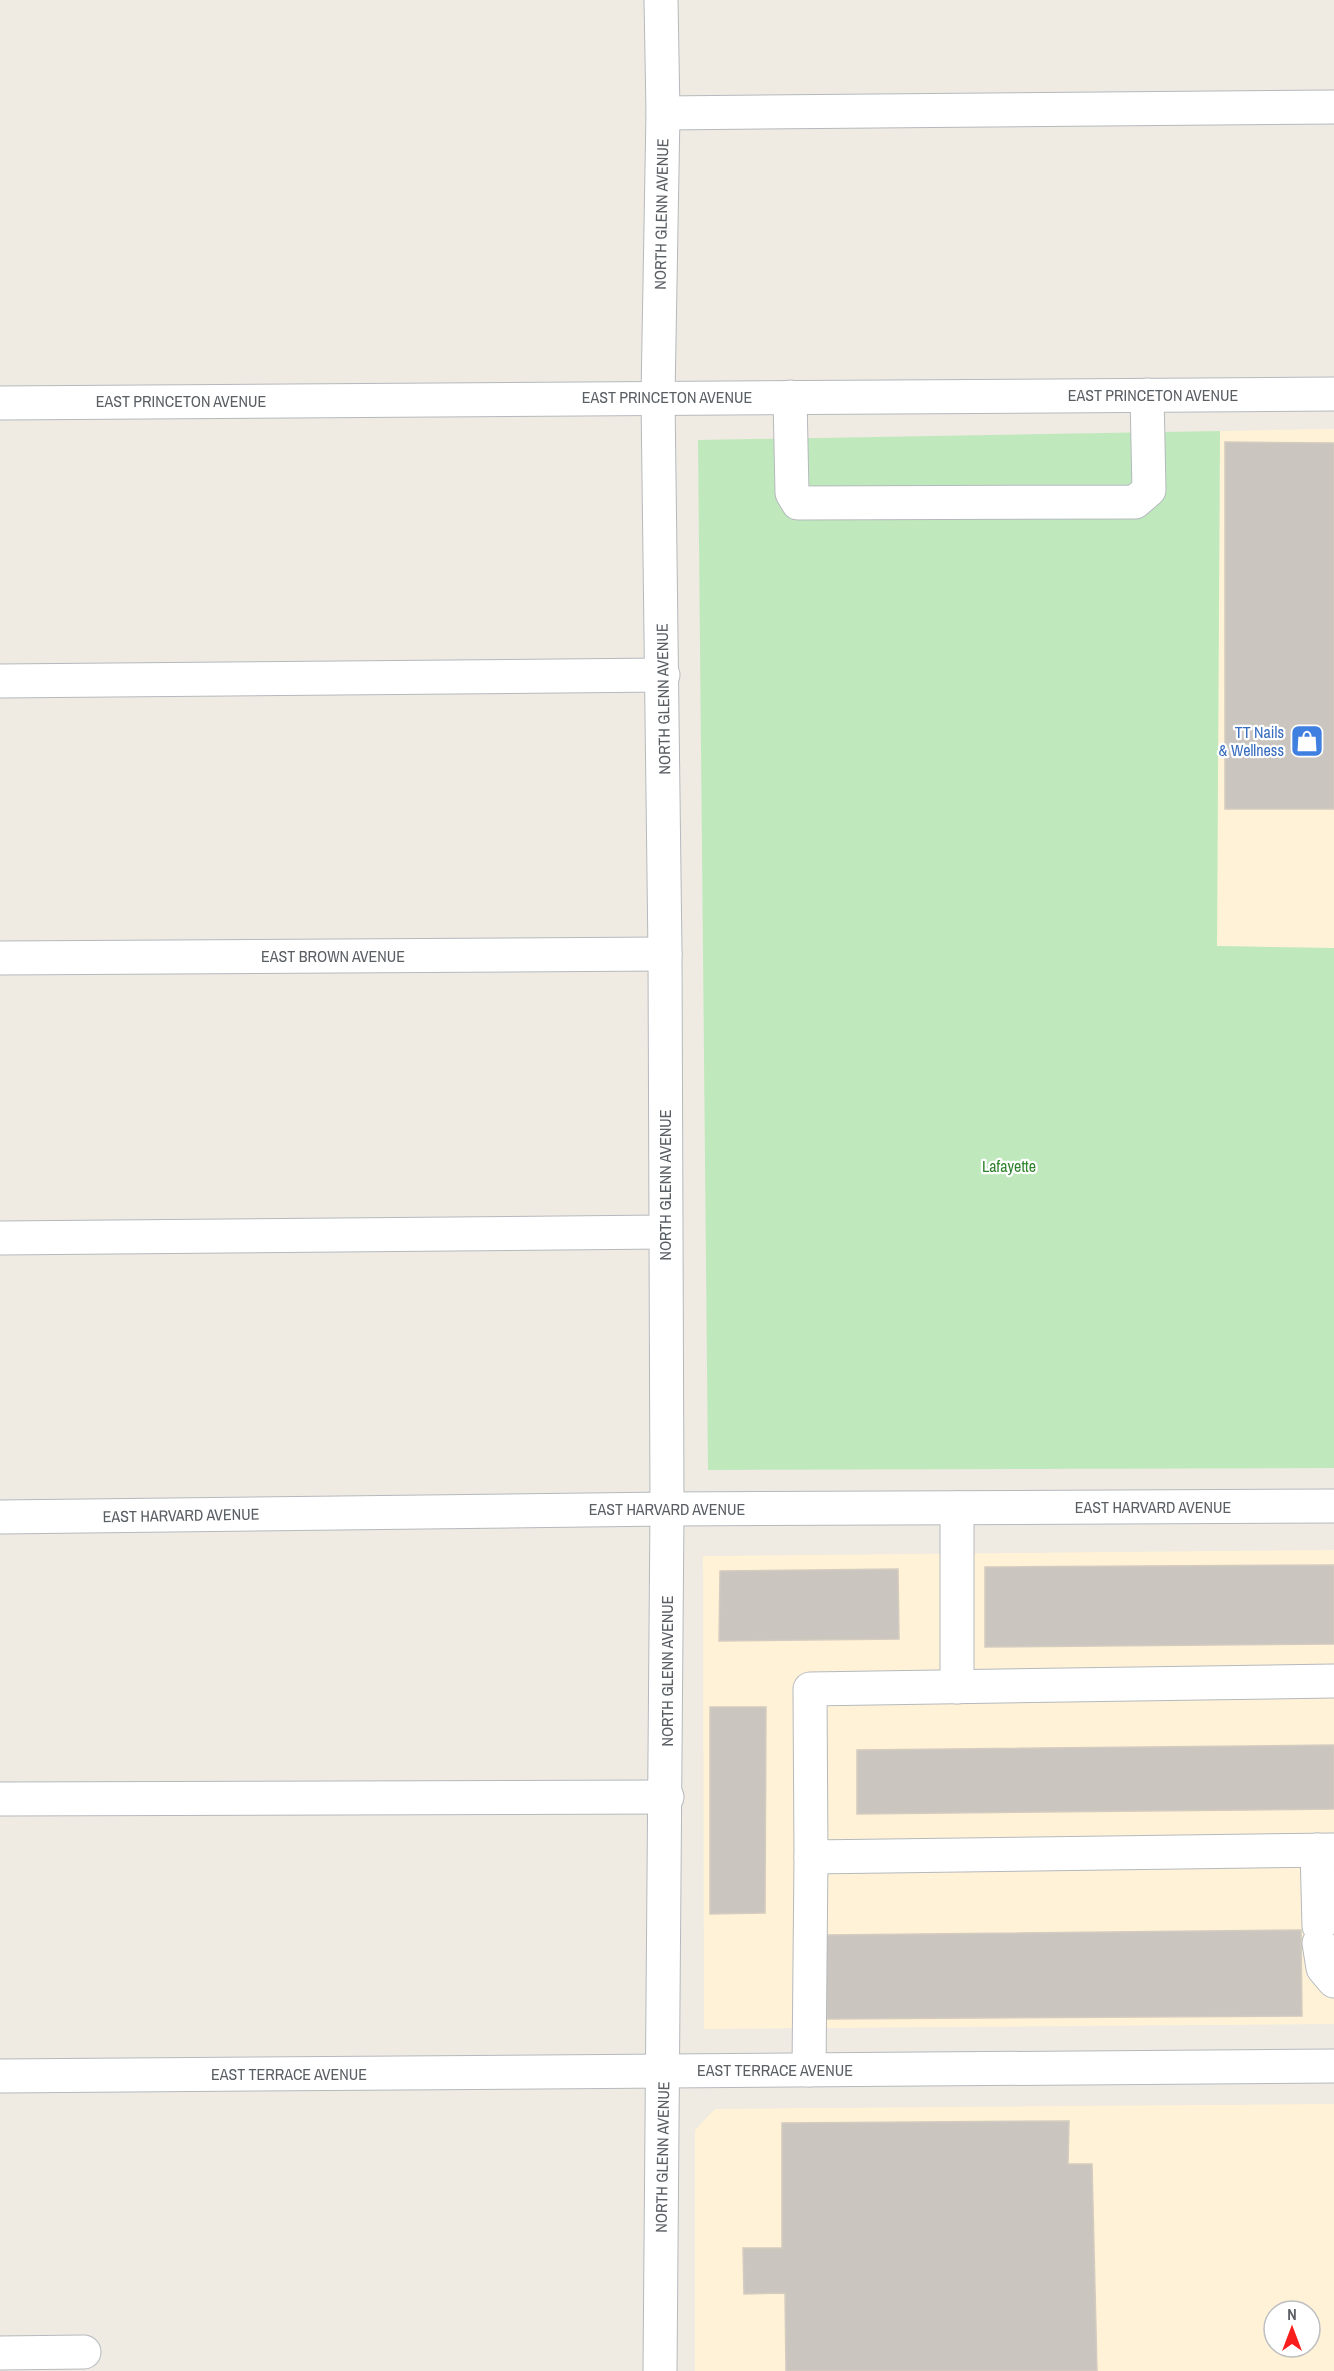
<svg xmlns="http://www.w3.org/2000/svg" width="1334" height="2371" font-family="'Archivo Narrow',sans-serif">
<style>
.commercial{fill:#fff2d6;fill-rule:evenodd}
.green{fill:#bfe9bc}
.building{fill:#cac5bf;stroke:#d4ccc0;stroke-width:1.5}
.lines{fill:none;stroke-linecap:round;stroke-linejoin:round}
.minor-casing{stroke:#b5b9be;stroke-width:35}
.minor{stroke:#fff;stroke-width:33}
.labels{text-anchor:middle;stroke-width:4.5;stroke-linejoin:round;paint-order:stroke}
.street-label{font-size:16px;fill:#5a5f64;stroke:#fff}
.shop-label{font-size:16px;fill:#366cbe;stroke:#fff;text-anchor:end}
.park-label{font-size:16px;fill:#2f822c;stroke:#fff}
</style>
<rect width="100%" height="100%" fill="#efebe2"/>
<g class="commercial">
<path d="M 1334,429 L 1334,948 L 1217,946 L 1220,431 Z"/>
<path d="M 1334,1550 L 1334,2024 L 704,2029 L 703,1556 Z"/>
<path d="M 1334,2104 L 1334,2371 L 695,2371 L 695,2130 L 715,2109 ZM 1274,2311 L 1310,2311 L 1310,2347 L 1274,2347 Z"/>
</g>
<path class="green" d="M 1220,431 L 1217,946 L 1334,948 L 1334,1468 L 708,1470 L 698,440 Z"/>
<g class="building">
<path d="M 1225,442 L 1334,443 L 1334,809 L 1225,809 Z"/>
<path d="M 1334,1565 L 1334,1644 L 985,1647 L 985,1567 Z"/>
<path d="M 898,1569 L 899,1639 L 719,1641 L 720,1571 Z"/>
<path d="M 710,1707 L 766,1707 L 765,1913 L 710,1914 Z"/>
<path d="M 1334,1745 L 1334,1809 L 857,1814 L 857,1750 Z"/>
<path d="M 1301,1930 L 1302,2016 L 827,2019 L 825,1935 Z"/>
<path d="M 1069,2121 L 1068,2164 L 1092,2164 L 1097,2371 L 786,2371 L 785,2293 L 744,2294 L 743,2248 L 782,2248 L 782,2123 Z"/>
</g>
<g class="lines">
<g class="minor-casing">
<g id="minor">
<path d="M 663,113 L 1334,107"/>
<path d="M 790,397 L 792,493 L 798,503 L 1135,502 L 1149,490 L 1147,395"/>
<path d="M 0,403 L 1334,394"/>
<path d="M 0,681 L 663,675"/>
<path d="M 0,958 L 665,954"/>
<path d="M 0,1238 L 664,1232"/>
<path d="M 957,1508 L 957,1687"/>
<path d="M 0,1517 L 667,1509 L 1334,1506"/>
<path d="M 1334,1681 L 810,1689 L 811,1857 L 1334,1850"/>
<path d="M 0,1799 L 667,1797"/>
<path d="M 1317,1850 L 1319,1926"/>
<path d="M 1319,1943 L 1323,1968 L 1334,1981"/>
<path d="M 809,2070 L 811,1857"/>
<path d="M 0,2076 L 1334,2066"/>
<path d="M 0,2353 L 84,2352"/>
<path d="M 660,2371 L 667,1509 L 665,954 L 658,397 L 663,113 L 661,0"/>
</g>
</g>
<use href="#minor" class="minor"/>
</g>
<defs>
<g id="shop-square" transform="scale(1.725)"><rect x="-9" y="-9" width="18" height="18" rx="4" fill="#3f7fe0" stroke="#fff"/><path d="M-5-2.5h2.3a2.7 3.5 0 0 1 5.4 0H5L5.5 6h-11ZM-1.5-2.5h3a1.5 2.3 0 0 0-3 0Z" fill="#fff"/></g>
</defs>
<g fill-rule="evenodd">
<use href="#shop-square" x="1307" y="741"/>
</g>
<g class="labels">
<g class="street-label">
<text transform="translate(661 214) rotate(-89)" y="6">NORTH GLENN AVENUE</text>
<text x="1153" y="401">EAST PRINCETON AVENUE</text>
<text x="667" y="403">EAST PRINCETON AVENUE</text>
<text x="181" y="407">EAST PRINCETON AVENUE</text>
<text transform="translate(663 699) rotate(-91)" y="6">NORTH GLENN AVENUE</text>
<text x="333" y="962">EAST BROWN AVENUE</text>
<text transform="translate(665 1185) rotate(-90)" y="6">NORTH GLENN AVENUE</text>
<text x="1153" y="1513">EAST HARVARD AVENUE</text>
<text x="667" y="1515">EAST HARVARD AVENUE</text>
<text transform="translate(181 1515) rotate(-1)" y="6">EAST HARVARD AVENUE</text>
<text transform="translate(667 1671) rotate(-90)" y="6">NORTH GLENN AVENUE</text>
<text x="775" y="2076">EAST TERRACE AVENUE</text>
<text x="289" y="2080">EAST TERRACE AVENUE</text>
<text transform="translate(662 2157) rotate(-89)" y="6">NORTH GLENN AVENUE</text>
</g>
<g class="shop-label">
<text x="1284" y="738">TT Nails<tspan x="1284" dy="18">&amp; Wellness</tspan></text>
</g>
<g class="park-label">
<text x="1009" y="1172">Lafayette</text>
</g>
</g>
<g transform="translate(1292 2329)"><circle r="28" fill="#ffffff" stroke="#bdbfc1" stroke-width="1.5"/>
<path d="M0-4.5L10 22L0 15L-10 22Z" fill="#f81e1e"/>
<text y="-9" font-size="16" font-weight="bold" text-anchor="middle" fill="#5a5f64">N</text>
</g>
</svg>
